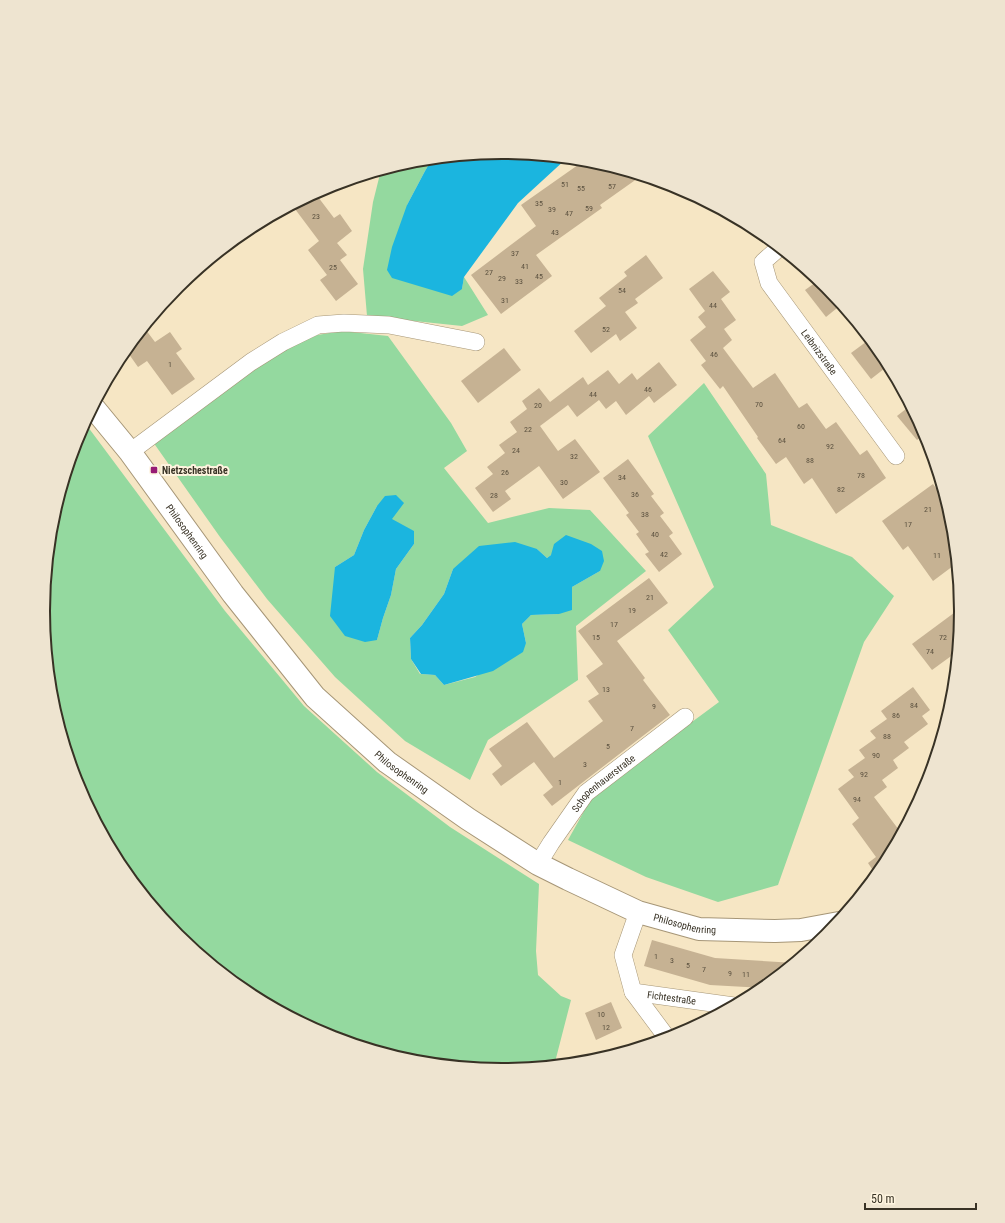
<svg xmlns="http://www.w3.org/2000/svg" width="1005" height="1223" font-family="'Roboto Condensed',sans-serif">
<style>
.green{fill:#94d99f;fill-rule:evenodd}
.water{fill:#1bb5df}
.building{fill:#c6b293}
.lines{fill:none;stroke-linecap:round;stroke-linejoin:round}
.street-casing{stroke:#a69677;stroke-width:18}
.secondary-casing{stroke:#a69677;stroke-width:24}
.street{stroke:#fff;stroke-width:17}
.secondary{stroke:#fff;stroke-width:22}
.poi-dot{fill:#971c75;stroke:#fef4df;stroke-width:1.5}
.labels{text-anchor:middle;stroke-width:4;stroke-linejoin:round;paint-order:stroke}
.number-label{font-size:8px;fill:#5c5240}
.street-label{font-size:10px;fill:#383225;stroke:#fef4df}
.poi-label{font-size:10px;font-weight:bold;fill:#383225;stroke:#fef4df;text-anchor:start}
.rim{fill:none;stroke:#383225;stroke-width:2}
</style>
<rect width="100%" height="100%" fill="#f6e6c4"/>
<g class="green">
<path d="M 432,159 L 425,171 L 407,205 L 462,289 L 464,277 L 488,315 L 462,326 L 367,316 L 363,269 L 373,202 L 381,170 L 413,161 Z"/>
<path d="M 342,331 L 388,336 L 451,423 L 467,451 L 444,468 L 488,523 L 549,508 L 590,510 L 646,571 L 576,626 L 578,680 L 488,740 L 470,780 L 405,741 L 335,677 L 267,599 L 220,537 L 153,442 L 299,338 ZM 377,506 L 392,520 L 413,531 L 414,544 L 396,569 L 391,595 L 383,618 L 377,640 L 335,567 L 354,555 L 364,530 ZM 537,549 L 547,558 L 551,555 L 600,571 L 572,587 L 559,614 L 531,615 L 522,624 L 526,643 L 475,677 L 444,685 L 435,675 L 420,674 L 411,659 L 410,638 L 422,625 L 444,594 L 453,569 Z"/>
<path d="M 704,383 L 766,474 L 771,525 L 852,557 L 894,596 L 864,642 L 778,885 L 718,902 L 646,877 L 568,840 L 593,795 L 719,702 L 668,630 L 714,587 L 648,436 Z"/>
<path d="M 85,423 L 225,611 L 304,706 L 377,772 L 450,827 L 539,884 L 536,951 L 538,975 L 561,996 L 571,1000 L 554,1066 L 502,1071 L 413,1062 L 326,1036 L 247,993 L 177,936 L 120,867 L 78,787 L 52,701 L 43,611 L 52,522 L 78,435 Z"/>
</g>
<g class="water">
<path d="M 503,152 L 567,158 L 518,203 L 464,277 L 462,289 L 452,296 L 392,278 L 387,270 L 392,247 L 407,205 L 425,171 L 432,159 Z"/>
<path d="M 396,495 L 404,503 L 392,519 L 414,531 L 414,544 L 396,569 L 391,595 L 383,618 L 377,640 L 365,642 L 345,636 L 330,616 L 335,567 L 354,555 L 364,530 L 377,506 L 385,496 Z"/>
<path d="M 566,535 L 591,544 L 602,551 L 604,561 L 600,571 L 572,587 L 572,610 L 559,614 L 531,615 L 522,624 L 526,643 L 523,652 L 493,671 L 444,685 L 435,675 L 421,674 L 411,659 L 410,638 L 422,625 L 444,594 L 453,569 L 479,546 L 515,542 L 537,549 L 547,558 L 551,555 L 554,544 Z"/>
</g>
<g class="building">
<path d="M 585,160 L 592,161 L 641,176 L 600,205 L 602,208 L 536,255 L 552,276 L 501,314 L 471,275 L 536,226 L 521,205 Z"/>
<path d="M 315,193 L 334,218 L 340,214 L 352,231 L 337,243 L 347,255 L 340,260 L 358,284 L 336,301 L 320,280 L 327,275 L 308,250 L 319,241 L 295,209 Z"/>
<path d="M 646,255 L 663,278 L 635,299 L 638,303 L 625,312 L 637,328 L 620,341 L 616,334 L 591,353 L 574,331 L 606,306 L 599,298 L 627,276 L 624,272 Z"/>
<path d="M 713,271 L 730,292 L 721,299 L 736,320 L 724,329 L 732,340 L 723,348 L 753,388 L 775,373 L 799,408 L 807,403 L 826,429 L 836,422 L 860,455 L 867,450 L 886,478 L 836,514 L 812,478 L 804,484 L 786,457 L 776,464 L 757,438 L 758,437 L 723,386 L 720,389 L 701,365 L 706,361 L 690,340 L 706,327 L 698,317 L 705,311 L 689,289 Z"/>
<path d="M 819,280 L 828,287 L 842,304 L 826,317 L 805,290 Z"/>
<path d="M 146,330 L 155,342 L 170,332 L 182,349 L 176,353 L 195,379 L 172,395 L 147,361 L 138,367 L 126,350 L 136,337 Z"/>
<path d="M 870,339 L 885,356 L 889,365 L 871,379 L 851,353 Z"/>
<path d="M 504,348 L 521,370 L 478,403 L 461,381 Z"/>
<path d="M 659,362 L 677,385 L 654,403 L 649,396 L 626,415 L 616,401 L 606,409 L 599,400 L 577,417 L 568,405 L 540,426 L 558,451 L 575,439 L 600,472 L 563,499 L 539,466 L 505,491 L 511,499 L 493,512 L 475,488 L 493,474 L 487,467 L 505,453 L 499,445 L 517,432 L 510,422 L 527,409 L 522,401 L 539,388 L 550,402 L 583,377 L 588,385 L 608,370 L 619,384 L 632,373 L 637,380 Z"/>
<path d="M 911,405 L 926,433 L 917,440 L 897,416 Z"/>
<path d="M 628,459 L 654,494 L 651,496 L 664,513 L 660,516 L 673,533 L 669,536 L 682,554 L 659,572 L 645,554 L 649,552 L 636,534 L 639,532 L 626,515 L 629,513 L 603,478 Z"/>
<path d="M 933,484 L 948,505 L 953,522 L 957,563 L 933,581 L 908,546 L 903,550 L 882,521 Z"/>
<path d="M 649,578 L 668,603 L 617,641 L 645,678 L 643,680 L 670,715 L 552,806 L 543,795 L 553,787 L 534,762 L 501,786 L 492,774 L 502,766 L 489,749 L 527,722 L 554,758 L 603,721 L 588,701 L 599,694 L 586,676 L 603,664 L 578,631 Z"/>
<path d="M 962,607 L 962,612 L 958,651 L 932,670 L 912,644 Z"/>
<path d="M 913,687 L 930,710 L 922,716 L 928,724 L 904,742 L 909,748 L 893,760 L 898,768 L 882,780 L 887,787 L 874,797 L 902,834 L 884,867 L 883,866 L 874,872 L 868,863 L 876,857 L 852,824 L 859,818 L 838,789 L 854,777 L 848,770 L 865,758 L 859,750 L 876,738 L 870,731 L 887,719 L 881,711 Z"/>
<path d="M 652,940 L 715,958 L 795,963 L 764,988 L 710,985 L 644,966 Z"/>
<path d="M 611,1002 L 622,1028 L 596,1040 L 585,1013 Z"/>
</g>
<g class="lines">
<g class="street-casing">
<g id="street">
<path id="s1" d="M 780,247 L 763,262 L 769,283 L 896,456"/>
<path d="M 130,452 L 251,362 L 283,342 L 318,325 L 344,323 L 389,325 L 476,342"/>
<path id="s2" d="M 538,864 L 551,843 L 586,793 L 685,717"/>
<path d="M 638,912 L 623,955 L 633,992 L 668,1039"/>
<path id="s3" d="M 633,992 L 734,1006"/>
</g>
</g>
<g class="secondary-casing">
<g id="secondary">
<path id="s4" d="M 93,407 L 130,452 L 233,594 L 315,697 L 387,762 L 468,819 L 538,864 L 568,879 L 638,912 L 699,929 L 775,931 L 801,930 L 839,923"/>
</g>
</g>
<use href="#street" class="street"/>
<use href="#secondary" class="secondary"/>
</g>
<rect class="poi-dot" x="150" y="466" width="8" height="8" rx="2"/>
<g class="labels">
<g class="number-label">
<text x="565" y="187">51</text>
<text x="612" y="189">57</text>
<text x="581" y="191">55</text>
<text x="539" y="206">35</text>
<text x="589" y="211">59</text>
<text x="552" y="212">39</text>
<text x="569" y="216">47</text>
<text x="316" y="219">23</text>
<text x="555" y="235">43</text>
<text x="515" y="256">37</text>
<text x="525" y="269">41</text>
<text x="333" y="270">25</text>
<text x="489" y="275">27</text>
<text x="539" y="279">45</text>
<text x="502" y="281">29</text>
<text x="519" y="284">33</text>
<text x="622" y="293">54</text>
<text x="505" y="303">31</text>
<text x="713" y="308">44</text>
<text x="606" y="332">52</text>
<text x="714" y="357">46</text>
<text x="170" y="367">1</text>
<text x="648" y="392">46</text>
<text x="593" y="397">44</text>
<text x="759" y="407">70</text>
<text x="538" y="408">20</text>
<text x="801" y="429">60</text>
<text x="528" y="432">22</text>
<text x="782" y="443">64</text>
<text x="830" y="449">92</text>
<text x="516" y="453">24</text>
<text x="574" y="459">32</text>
<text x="810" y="463">88</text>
<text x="505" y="475">26</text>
<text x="861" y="478">78</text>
<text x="622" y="480">34</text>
<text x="564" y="485">30</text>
<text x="841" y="492">82</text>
<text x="635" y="497">36</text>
<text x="494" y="498">28</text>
<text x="928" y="512">21</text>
<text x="645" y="517">38</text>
<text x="908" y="527">17</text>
<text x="655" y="537">40</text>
<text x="664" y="557">42</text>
<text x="937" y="558">11</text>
<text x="650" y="600">21</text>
<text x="632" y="613">19</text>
<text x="614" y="627">17</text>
<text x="596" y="640">15</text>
<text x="943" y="640">72</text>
<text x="930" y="654">74</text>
<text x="606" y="692">13</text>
<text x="914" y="708">84</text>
<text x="654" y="709">9</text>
<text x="896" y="718">86</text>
<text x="632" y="731">7</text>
<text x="887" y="739">88</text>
<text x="608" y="749">5</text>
<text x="876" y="758">90</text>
<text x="585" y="767">3</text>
<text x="864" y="777">92</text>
<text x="560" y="785">1</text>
<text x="857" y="802">94</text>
<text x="656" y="959">1</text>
<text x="672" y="963">3</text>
<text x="688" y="968">5</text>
<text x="704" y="972">7</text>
<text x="730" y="976">9</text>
<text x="746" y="977">11</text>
<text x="601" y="1017">10</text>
<text x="606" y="1030">12</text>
</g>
<g class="street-label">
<text dy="4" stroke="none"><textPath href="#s1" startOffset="130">Leibnizstraße</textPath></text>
<text dy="4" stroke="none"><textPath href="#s4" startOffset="156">Philosophenring</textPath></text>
<text dy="4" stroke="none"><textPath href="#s4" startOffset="480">Philosophenring</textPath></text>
<text dy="4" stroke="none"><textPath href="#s2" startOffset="105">Schopenhauerstraße</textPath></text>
<text dy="4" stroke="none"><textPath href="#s4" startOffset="804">Philosophenring</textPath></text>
<text dy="4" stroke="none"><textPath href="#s3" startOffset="39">Fichtestraße</textPath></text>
</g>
<g class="poi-label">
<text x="162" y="474">Nietzschestraße</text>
</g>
</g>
<path d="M0 0H1005V1223H0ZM50 611a452 452 0 1 1 904 0a452 452 0 1 1-904 0Z" fill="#eee4d0" fill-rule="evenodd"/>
<path class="rim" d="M50 611a452 452 0 1 1 904 0a452 452 0 1 1-904 0Z"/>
<path d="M865 1203v6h111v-6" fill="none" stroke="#383225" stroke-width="2"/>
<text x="871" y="1203" font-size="12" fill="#383225" stroke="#fef4df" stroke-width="3" paint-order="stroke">50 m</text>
</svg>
